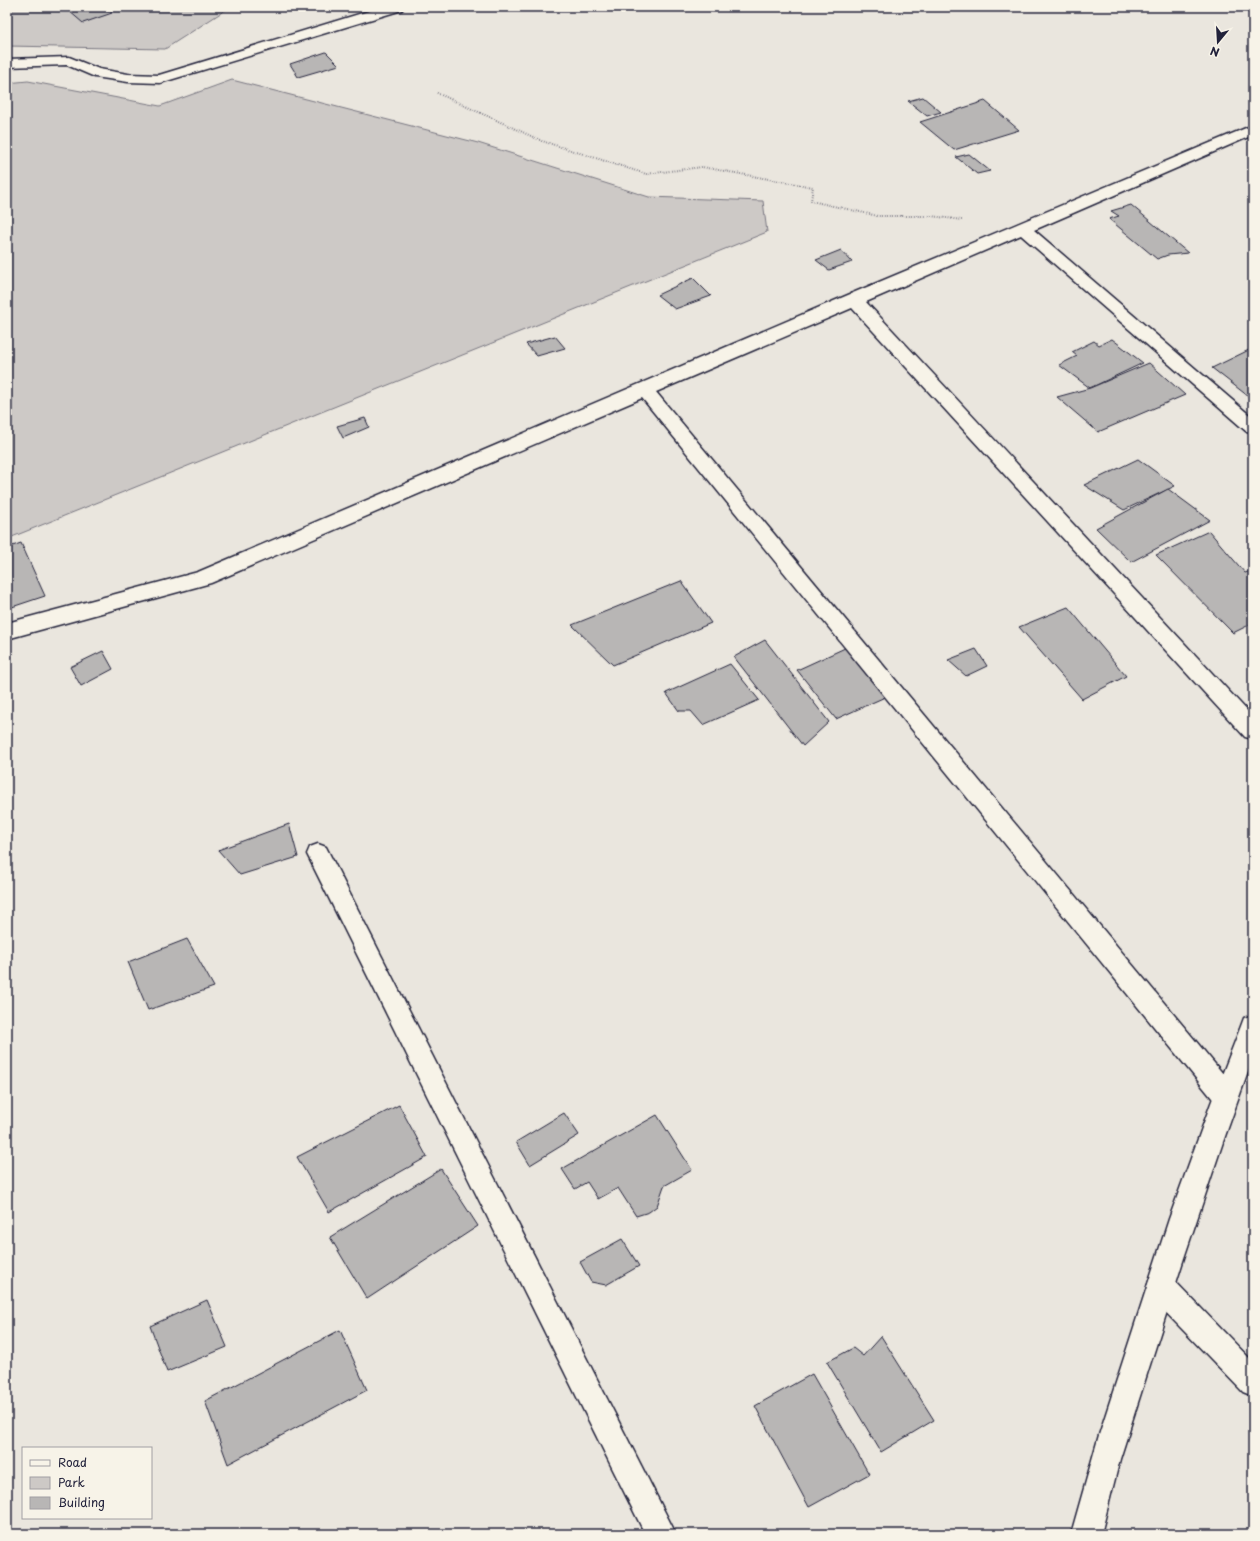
<svg xmlns="http://www.w3.org/2000/svg" width="1260" height="1541" font-family="'Playpen Sans',sans-serif">
<style>
.green{fill:#cdc9c6;stroke:#787680}
.building{fill:#b8b6b5;stroke:#22223b}
.lines{fill:none;stroke-linecap:round;stroke-linejoin:round}
.street-casing{stroke:#22223b;stroke-width:3}
.secondary-casing{stroke:#22223b;stroke-width:3}
.path{stroke:#22223b;stroke-width:2;stroke-dasharray:0.5 2;stroke-linecap:butt}
.street{fill:#f7f3e8;fill-rule:evenodd}
.secondary{fill:#f7f3e8;fill-rule:evenodd}
</style>
<rect width="100%" height="100%" fill="#eae6de"/>
<filter id="ink" filterUnits="userSpaceOnUse"><feTurbulence type="fractalNoise" baseFrequency=".025" numOctaves="2"/><feDisplacementMap in="SourceGraphic" scale="8" xChannelSelector="R" yChannelSelector="G"/><feConvolveMatrix kernelMatrix="1 2 1 2 8 2 1 2 1" color-interpolation-filters="sRGB"/></filter>
<g filter="url(#ink)">
<g class="green">
<path d="M 7,7 L 230,7 L 165,49 L 7,46 Z"/>
<path d="M 232,80 L 478,143 L 649,197 L 763,201 L 767,232 L 7,539 L 7,83 L 28,81 L 160,106 Z"/>
</g>
<g class="building">
<path d="M 79,7 L 103,7 L 112,13 L 83,23 L 69,11 Z"/>
<path d="M 326,52 L 339,65 L 298,77 L 290,64 Z"/>
<path d="M 923,97 L 941,112 L 927,116 L 908,101 Z"/>
<path d="M 985,101 L 1019,130 L 954,150 L 920,122 Z"/>
<path d="M 969,154 L 990,171 L 977,174 L 956,157 Z"/>
<path d="M 1131,205 L 1188,253 L 1168,255 L 1157,259 L 1109,219 L 1119,216 L 1111,211 Z"/>
<path d="M 841,250 L 852,262 L 829,270 L 816,260 Z"/>
<path d="M 693,278 L 711,296 L 675,309 L 657,295 Z"/>
<path d="M 555,336 L 565,348 L 537,356 L 526,344 Z"/>
<path d="M 1112,339 L 1143,363 L 1090,388 L 1059,365 L 1077,356 L 1072,352 L 1094,341 L 1099,345 Z"/>
<path d="M 1253,348 L 1253,400 L 1212,368 Z"/>
<path d="M 1149,363 L 1185,395 L 1098,432 L 1057,397 L 1090,388 Z"/>
<path d="M 365,418 L 369,427 L 343,438 L 337,426 Z"/>
<path d="M 1138,459 L 1175,486 L 1124,510 L 1084,485 Z"/>
<path d="M 1168,489 L 1210,520 L 1131,562 L 1096,528 Z"/>
<path d="M 1209,531 L 1245,573 L 1253,570 L 1253,623 L 1233,633 L 1156,555 Z"/>
<path d="M 21,543 L 45,596 L 9,608 L 7,604 L 7,548 Z"/>
<path d="M 681,581 L 711,623 L 613,665 L 572,625 Z"/>
<path d="M 1068,607 L 1126,676 L 1082,699 L 1019,627 Z"/>
<path d="M 765,640 L 829,722 L 803,746 L 734,657 Z"/>
<path d="M 845,648 L 885,697 L 836,719 L 797,670 Z"/>
<path d="M 976,649 L 987,666 L 966,676 L 948,660 Z"/>
<path d="M 103,651 L 113,669 L 81,686 L 70,667 Z"/>
<path d="M 730,664 L 759,700 L 703,725 L 691,711 L 679,711 L 666,693 Z"/>
<path d="M 289,824 L 298,857 L 240,875 L 218,850 Z"/>
<path d="M 187,939 L 214,987 L 148,1010 L 128,962 Z"/>
<path d="M 399,1105 L 427,1157 L 329,1212 L 297,1157 Z"/>
<path d="M 564,1113 L 579,1135 L 530,1165 L 516,1142 Z"/>
<path d="M 657,1115 L 692,1170 L 664,1186 L 657,1206 L 649,1212 L 636,1216 L 618,1188 L 598,1199 L 587,1182 L 575,1189 L 562,1169 Z"/>
<path d="M 441,1169 L 478,1226 L 367,1299 L 330,1237 Z"/>
<path d="M 622,1239 L 639,1266 L 606,1285 L 591,1282 L 580,1262 Z"/>
<path d="M 207,1300 L 227,1347 L 167,1372 L 150,1326 Z"/>
<path d="M 340,1330 L 367,1390 L 228,1464 L 205,1401 Z"/>
<path d="M 881,1336 L 934,1420 L 881,1452 L 827,1362 L 853,1348 L 863,1356 Z"/>
<path d="M 812,1374 L 869,1474 L 809,1507 L 755,1406 Z"/>
</g>
<g class="lines">
<g class="street-casing">
<g id="street">
<path d="M 382,7 L 404,7 L 402,10 L 160,83 L 128,82 L 95,77 L 67,65 L 7,67 L 7,59 L 69,57 L 99,69 L 128,74 L 159,75 Z"/>
<path d="M 1253,125 L 1253,135 L 1034,230 L 1253,418 L 1253,434 L 1247,432 L 1021,235 L 866,302 L 1253,717 L 1253,739 L 1245,737 L 852,308 L 656,392 L 1234,1087 L 1238,1095 L 1234,1103 L 1225,1107 L 1216,1103 L 642,398 L 211,583 L 7,639 L 7,623 L 198,572 L 848,295 Z"/>
<path d="M 318,844 L 326,847 L 676,1534 L 645,1534 L 307,854 L 310,847 Z"/>
<path d="M 1161,1273 L 1171,1277 L 1253,1362 L 1253,1396 L 1243,1392 L 1151,1297 L 1147,1287 L 1151,1277 Z"/>
</g>
</g>
<g class="secondary-casing">
<path id="secondary" d="M 1253,1015 L 1253,1058 L 1223,1142 L 1184,1258 L 1120,1459 L 1101,1534 L 1071,1534 L 1099,1435 L 1169,1219 L 1211,1103 L 1241,1026 L 1244,1018 Z"/>
</g>
<path class="path" d="M 437,93 L 542,141 L 646,174 L 702,167 L 813,187 L 811,201 L 878,216 L 931,216 L 962,220"/>
<use href="#street" class="street"/>
<use href="#secondary" class="secondary"/>
</g>
</g>
<rect width="1260" height="1541" fill="none" stroke="#f7f3e8" stroke-width="24"/>
<rect x="12" y="12" width="1236" height="1517" fill="none" stroke="#22223b" stroke-width="1.5" filter="url(#ink)"/>
<rect x="22" y="1447" width="130" height="72" fill="#f7f3e8" stroke="#a29fa3"/>
<rect x="30" y="1460" width="20" height="6" fill="#f7f3e8" stroke="#a29fa3"/>
<text x="58" y="1467" font-size="12" fill="#22223b">Road</text>
<rect x="30" y="1477" width="20" height="12" fill="#cdc9c6" stroke="#a29fa3"/>
<text x="58" y="1487" font-size="12" fill="#22223b">Park</text>
<rect x="30" y="1497" width="20" height="12" fill="#b8b6b5" stroke="#a29fa3"/>
<text x="58" y="1507" font-size="12" fill="#22223b">Building</text>
<g transform="translate(1218 42) rotate(198)" stroke="#f7f3e8" stroke-width="3" paint-order="stroke">
<path d="M0-3L7 15L0 10L-7 15Z" fill="#22223b"/>
<text y="-6" font-size="11" font-weight="bold" text-anchor="middle" fill="#22223b">N</text>
</g>
</svg>
